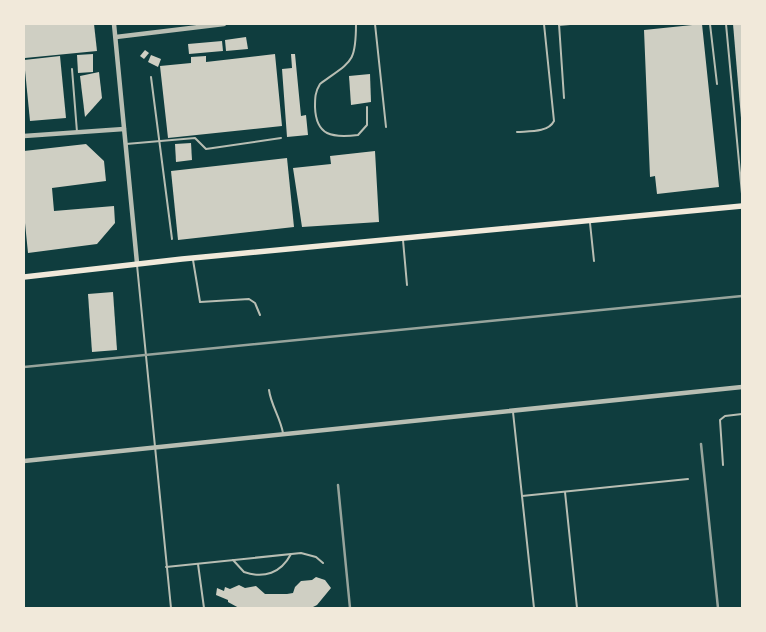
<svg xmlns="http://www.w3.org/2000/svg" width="766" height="632" font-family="'DM Sans',sans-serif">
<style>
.building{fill:#cfcfc3}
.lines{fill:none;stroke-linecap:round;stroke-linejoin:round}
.service{stroke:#b8beb3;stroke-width:2}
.minor{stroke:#b8beb3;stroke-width:4.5}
.secondary{stroke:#f1e9da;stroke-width:5.5}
.rail{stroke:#97a49c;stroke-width:2.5}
</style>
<rect width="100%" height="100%" fill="#0f3d3e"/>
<g class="building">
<path d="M 24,24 L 94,24 L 97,51 L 25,58 Z"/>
<path d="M 702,24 L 719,187 L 657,194 L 655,176 L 650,177 L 644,30 Z"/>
<path d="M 733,24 L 742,24 L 742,118 L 741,118 Z"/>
<path d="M 246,37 L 248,49 L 226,51 L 225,40 Z"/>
<path d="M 222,41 L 223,51 L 189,54 L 188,44 Z"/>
<path d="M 145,50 L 149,53 L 144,59 L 140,56 Z"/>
<path d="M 93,54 L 93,72 L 78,73 L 77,55 Z"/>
<path d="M 275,54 L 282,126 L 168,138 L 160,66 L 191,63 L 191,57 L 206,56 L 206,62 Z"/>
<path d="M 291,54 L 295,54 L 301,116 L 306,115 L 308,135 L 287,137 L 282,69 L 292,68 Z"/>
<path d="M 151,55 L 161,59 L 158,67 L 148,62 Z"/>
<path d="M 60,56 L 66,118 L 30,121 L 24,60 Z"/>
<path d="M 99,72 L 102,98 L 85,117 L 80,76 Z"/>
<path d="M 370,74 L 371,102 L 351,105 L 349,76 Z"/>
<path d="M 191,143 L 192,160 L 176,162 L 175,144 Z"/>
<path d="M 86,144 L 104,161 L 106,181 L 52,188 L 54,211 L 114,206 L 115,223 L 97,244 L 28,253 L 24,213 L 24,151 Z"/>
<path d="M 375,151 L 379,222 L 302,227 L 293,168 L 331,164 L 330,156 Z"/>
<path d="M 287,158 L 294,227 L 178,240 L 171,171 Z"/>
<path d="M 113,292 L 117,350 L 92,352 L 88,294 Z"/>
<path d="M 316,577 L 325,580 L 331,588 L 317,605 L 311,608 L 239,608 L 228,602 L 228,600 L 216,595 L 217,588 L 224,591 L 225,587 L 230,589 L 239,585 L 245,588 L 256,586 L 265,594 L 287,594 L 293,593 L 295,587 L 301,581 L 312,580 Z"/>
</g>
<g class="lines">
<g class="service">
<path d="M 356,24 C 356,64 351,61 320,84 C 315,92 315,98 315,107 C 316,136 332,138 358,135 L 367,125 L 367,107"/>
<path d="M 375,24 L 386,127"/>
<path d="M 559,24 L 564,98"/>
<path d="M 710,24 L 717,84"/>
<path d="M 726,24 L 742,194"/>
<path d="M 559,25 L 570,24"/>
<path d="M 72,69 L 77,132"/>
<path d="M 151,77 L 172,239"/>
<path d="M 517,132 C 528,131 548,133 554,121 L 544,24"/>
<path d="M 126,144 L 195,138 L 206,149 L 281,138"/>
<path d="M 590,223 L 594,261"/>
<path d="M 403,240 L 407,285"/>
<path d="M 193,260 L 200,302 L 249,299 L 255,303 L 260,315"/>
<path d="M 137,265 L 171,608"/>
<path d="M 269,390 C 271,405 280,417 283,433"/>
<path d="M 513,412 L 534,608"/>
<path d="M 723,465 L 720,420 L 725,416 L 742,414"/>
<path d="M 565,492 L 577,608"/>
<path d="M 522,496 L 688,479"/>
<path d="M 233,560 L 244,572 C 264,579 281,573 291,554"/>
<path d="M 198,564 L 204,608"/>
<path d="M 166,567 L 301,553 L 316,557 L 323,563"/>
</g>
<g class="minor">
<path d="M 114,24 L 137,263"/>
<path d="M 116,37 L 224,24"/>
<path d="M 24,136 L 124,129"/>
<path d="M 24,461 L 742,387"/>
</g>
<path class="secondary" d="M 24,277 L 182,259 L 742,206"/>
<g class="rail">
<path d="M 24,367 L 742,296"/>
<path d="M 701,444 L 718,608"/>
<path d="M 338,485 L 350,608"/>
</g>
</g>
<rect width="766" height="632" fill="none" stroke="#f1e9da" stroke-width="50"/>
</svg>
